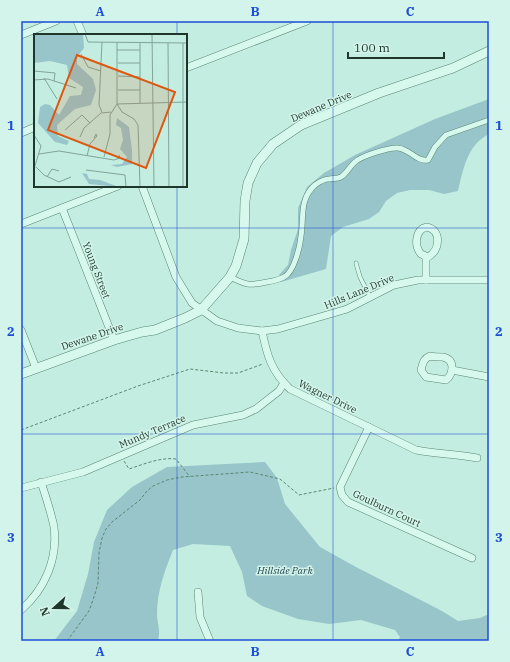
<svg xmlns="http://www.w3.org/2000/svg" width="510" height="662" font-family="'IBM Plex Serif',serif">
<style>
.green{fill:#98c5ca}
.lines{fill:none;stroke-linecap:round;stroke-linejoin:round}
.service-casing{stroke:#5b8671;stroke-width:4.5}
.pedestrian-casing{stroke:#5b8671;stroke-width:6}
.minor-casing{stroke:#5b8671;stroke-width:8}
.tertiary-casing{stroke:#5b8671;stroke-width:10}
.path{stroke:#5b8671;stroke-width:1;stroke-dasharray:3 2;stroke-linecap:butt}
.service{stroke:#d6f8ed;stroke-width:3.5}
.pedestrian{stroke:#d6f8ed;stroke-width:5}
.minor{stroke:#d6f8ed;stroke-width:7}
.tertiary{stroke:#d6f8ed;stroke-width:9}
.grid{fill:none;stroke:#1d4ed8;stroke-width:1;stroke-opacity:0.55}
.labels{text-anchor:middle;stroke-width:3;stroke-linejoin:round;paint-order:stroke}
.street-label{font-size:10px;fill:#1e372a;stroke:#d3f4ea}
.park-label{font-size:10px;font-style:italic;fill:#254853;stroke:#d3f4ea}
.inset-road{fill:none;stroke:#81a497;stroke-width:1}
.view{fill:#de570e;fill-opacity:0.15;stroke:#de570e;stroke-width:2}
.inset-edge{fill:none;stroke:#1e372a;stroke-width:2}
.neatline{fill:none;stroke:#1d4ed8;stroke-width:1.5}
.grid-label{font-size:13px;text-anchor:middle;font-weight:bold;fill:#1d4ed8}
</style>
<rect width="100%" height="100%" fill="#c3ede0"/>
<g class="green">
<path d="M 489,99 L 489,134 C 467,145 463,170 458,191 L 444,194 L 429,190 L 410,190 L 397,193 L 386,201 L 379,212 L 369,219 L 343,227 L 331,236 L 326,269 L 281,282 L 279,275 L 288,265 L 291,250 L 298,229 L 298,208 L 307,187 L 324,173 L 355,155 L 435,119 Z"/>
<path d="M 265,462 L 277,478 L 285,504 L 320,547 L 356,567 L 442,611 L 458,621 L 480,618 L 489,614 L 489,641 L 398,641 L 400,637 L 395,630 L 361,620 L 329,624 L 298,619 L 262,606 L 247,596 L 242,572 L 230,546 L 193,544 L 173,550 C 165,570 157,591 157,613 C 157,625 161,628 158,641 L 54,641 L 77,611 L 88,574 L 94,542 L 107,510 L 132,487 L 167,467 Z"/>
</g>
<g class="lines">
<g class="service-casing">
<path id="service" d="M 356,263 L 360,277 L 370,297"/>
</g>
<g class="pedestrian-casing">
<path id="pedestrian" d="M 230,277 C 246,285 249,286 267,282 C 273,281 279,280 284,277 C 294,272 300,247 301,236 C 304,218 299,199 315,185 C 319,182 324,179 329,179 C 333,178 337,179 341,177 C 347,173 350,166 355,162 C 361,156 390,147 398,148 C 410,149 416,162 428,160 L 435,147 L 446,135 L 489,120"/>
</g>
<g class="minor-casing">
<g id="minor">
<path d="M 77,21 L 83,35"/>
<path d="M 21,35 L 56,21"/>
<path d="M 186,68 L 307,21"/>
<path d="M 21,133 L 35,127"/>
<path d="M 142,186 L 176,277 L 192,303 L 217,321 L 238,328 L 262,331 L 278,329 L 337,312 L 347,309 L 394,285 L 418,280 L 489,280"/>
<path d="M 62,208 L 114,340"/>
<path d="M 21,224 L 118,186"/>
<path d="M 427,227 C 442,230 440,251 428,257 L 421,254 C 414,246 415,229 427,227 Z"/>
<path d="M 426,257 L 426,280"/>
<path d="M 21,330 L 36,368"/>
<path d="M 262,331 C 267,355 271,371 290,389 L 416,450 C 436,454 457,454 477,458"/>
<path d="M 430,356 C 434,357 439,357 443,357 C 456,360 453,374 446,380 L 426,377 L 421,370 C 423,363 423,359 430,356 Z"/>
<path d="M 452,370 L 489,377"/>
<path d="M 369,427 L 340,487 L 342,495 L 348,502 L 472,558"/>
<path d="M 21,488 L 83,472 L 193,425 L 243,415 L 256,409 L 279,391 L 284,383"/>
<path d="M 198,592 L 200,617 L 210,641"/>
<path d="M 21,610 C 45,589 58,559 54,527 C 51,512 46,497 41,482"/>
</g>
</g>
<g class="tertiary-casing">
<path id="tertiary" d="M 21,374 L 114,340 L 142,332 L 155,330 L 185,318 L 201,310 L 230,277 L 236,266 L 244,239 L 245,201 L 248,183 L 257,163 L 273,144 L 301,125 L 379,93 L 453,68 L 489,51"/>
</g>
<g class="path">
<path d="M 21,430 L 138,386 L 190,369 L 224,373 L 238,373 L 263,364"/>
<path d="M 124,461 L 129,469 C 144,464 161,457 176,459 L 190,477"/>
<path d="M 67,641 L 89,611 L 95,594 L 98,583 L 99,553 L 102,538 L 106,529 L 112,522 L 140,500 L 147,491 L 153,486 L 167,480 L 182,477 L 250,472 L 280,479 L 299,495 L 334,488"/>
</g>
<use href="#service" class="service"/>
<use href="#pedestrian" class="pedestrian"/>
<use href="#minor" class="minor"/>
<use href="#tertiary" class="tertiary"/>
</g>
<path class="grid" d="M 177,21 L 177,35M 333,21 L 333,641M 177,186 L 177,641M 21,228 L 489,228M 21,434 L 489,434"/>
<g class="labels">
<g class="street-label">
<text transform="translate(321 106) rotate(-23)" y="4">Dewane Drive</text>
<text transform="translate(97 270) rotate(69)" y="4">Young Street</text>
<text transform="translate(359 291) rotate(-23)" y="4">Hills Lane Drive</text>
<text transform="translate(92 336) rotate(-19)" y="4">Dewane Drive</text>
<text transform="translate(328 396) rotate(26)" y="4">Wagner Drive</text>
<text transform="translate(152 431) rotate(-23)" y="4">Mundy Terrace</text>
<text transform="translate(387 508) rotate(25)" y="4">Goulburn Court</text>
</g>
<g class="park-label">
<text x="285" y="574">Hillside Park</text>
</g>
</g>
<g transform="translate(34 34)">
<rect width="153" height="153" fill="#c3ede0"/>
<path d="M 0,0 L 49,0 L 50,14 L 43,23 L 43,30 L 59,45 L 62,56 L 57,71 L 41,75 L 23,91 L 24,102 L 35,107 L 33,111 L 21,108 L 4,89 L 6,73 L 11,70 L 16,71 L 25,81 L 36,62 L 47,61 L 49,53 L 35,44 L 33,31 L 16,27 L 0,29 ZM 83,84 L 95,93 L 98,116 L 98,130 L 83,133 L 77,131 L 88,130 L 93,123 L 86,115 L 89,106 L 87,94 L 82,91 ZM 48,139 L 53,140 L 55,145 L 66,146 L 85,153 L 55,150 Z" fill="#98c5ca"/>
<path class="inset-road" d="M 51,0 L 54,8 L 153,9M 118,0 L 120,153M 68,8 L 65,71 L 68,78M 83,8 L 83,70 L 88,78 L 100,85 L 104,91 L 106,153M 106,8 L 106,69M 134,9 L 135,153M 149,9 L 149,153M 83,16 L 106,16M 47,20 L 54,33 L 67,37M 84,29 L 106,29M 0,37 L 21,39 L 20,47M 84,42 L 106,43M 10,44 L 23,65M 0,46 L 14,45 L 42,54M 84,56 L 106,56M 31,96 L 48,81 L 56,89M 0,101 L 7,112 L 0,135M 46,103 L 50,94 L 67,79 L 77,78M 5,120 L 25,117 L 80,126 L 86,124 L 85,121M 53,122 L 56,110 L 63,102 L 62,100 L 60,104M 70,123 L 76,100 L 76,81 L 83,70 L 153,68M 2,133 L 10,141 L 25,148 L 37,143M 52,136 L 91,141 L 92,153M 13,143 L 18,135 L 25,137"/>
<path class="view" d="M 43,21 L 141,58 L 112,134 L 14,96 Z"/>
<rect width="153" height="153" class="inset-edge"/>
</g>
<rect width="510" height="662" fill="none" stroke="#d3f4ea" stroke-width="44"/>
<g transform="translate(54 608) rotate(249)" stroke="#d3f4ea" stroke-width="3" paint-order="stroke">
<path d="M0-3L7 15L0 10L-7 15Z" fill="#1e372a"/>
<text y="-6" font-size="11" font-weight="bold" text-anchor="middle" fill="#1e372a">N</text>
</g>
<path d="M348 52v6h96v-6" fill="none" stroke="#1e372a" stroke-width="2"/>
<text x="354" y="52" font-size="12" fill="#1e372a" stroke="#d3f4ea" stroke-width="3" paint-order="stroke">100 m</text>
<rect x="22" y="22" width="466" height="618" class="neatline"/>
<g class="grid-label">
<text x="100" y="16">A</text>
<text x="255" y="16">B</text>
<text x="410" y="16">C</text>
<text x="11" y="130">1</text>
<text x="499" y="130">1</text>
<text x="11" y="336">2</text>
<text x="499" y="336">2</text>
<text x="11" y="542">3</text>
<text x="499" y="542">3</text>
<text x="100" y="656">A</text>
<text x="255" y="656">B</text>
<text x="410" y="656">C</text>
</g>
</svg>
